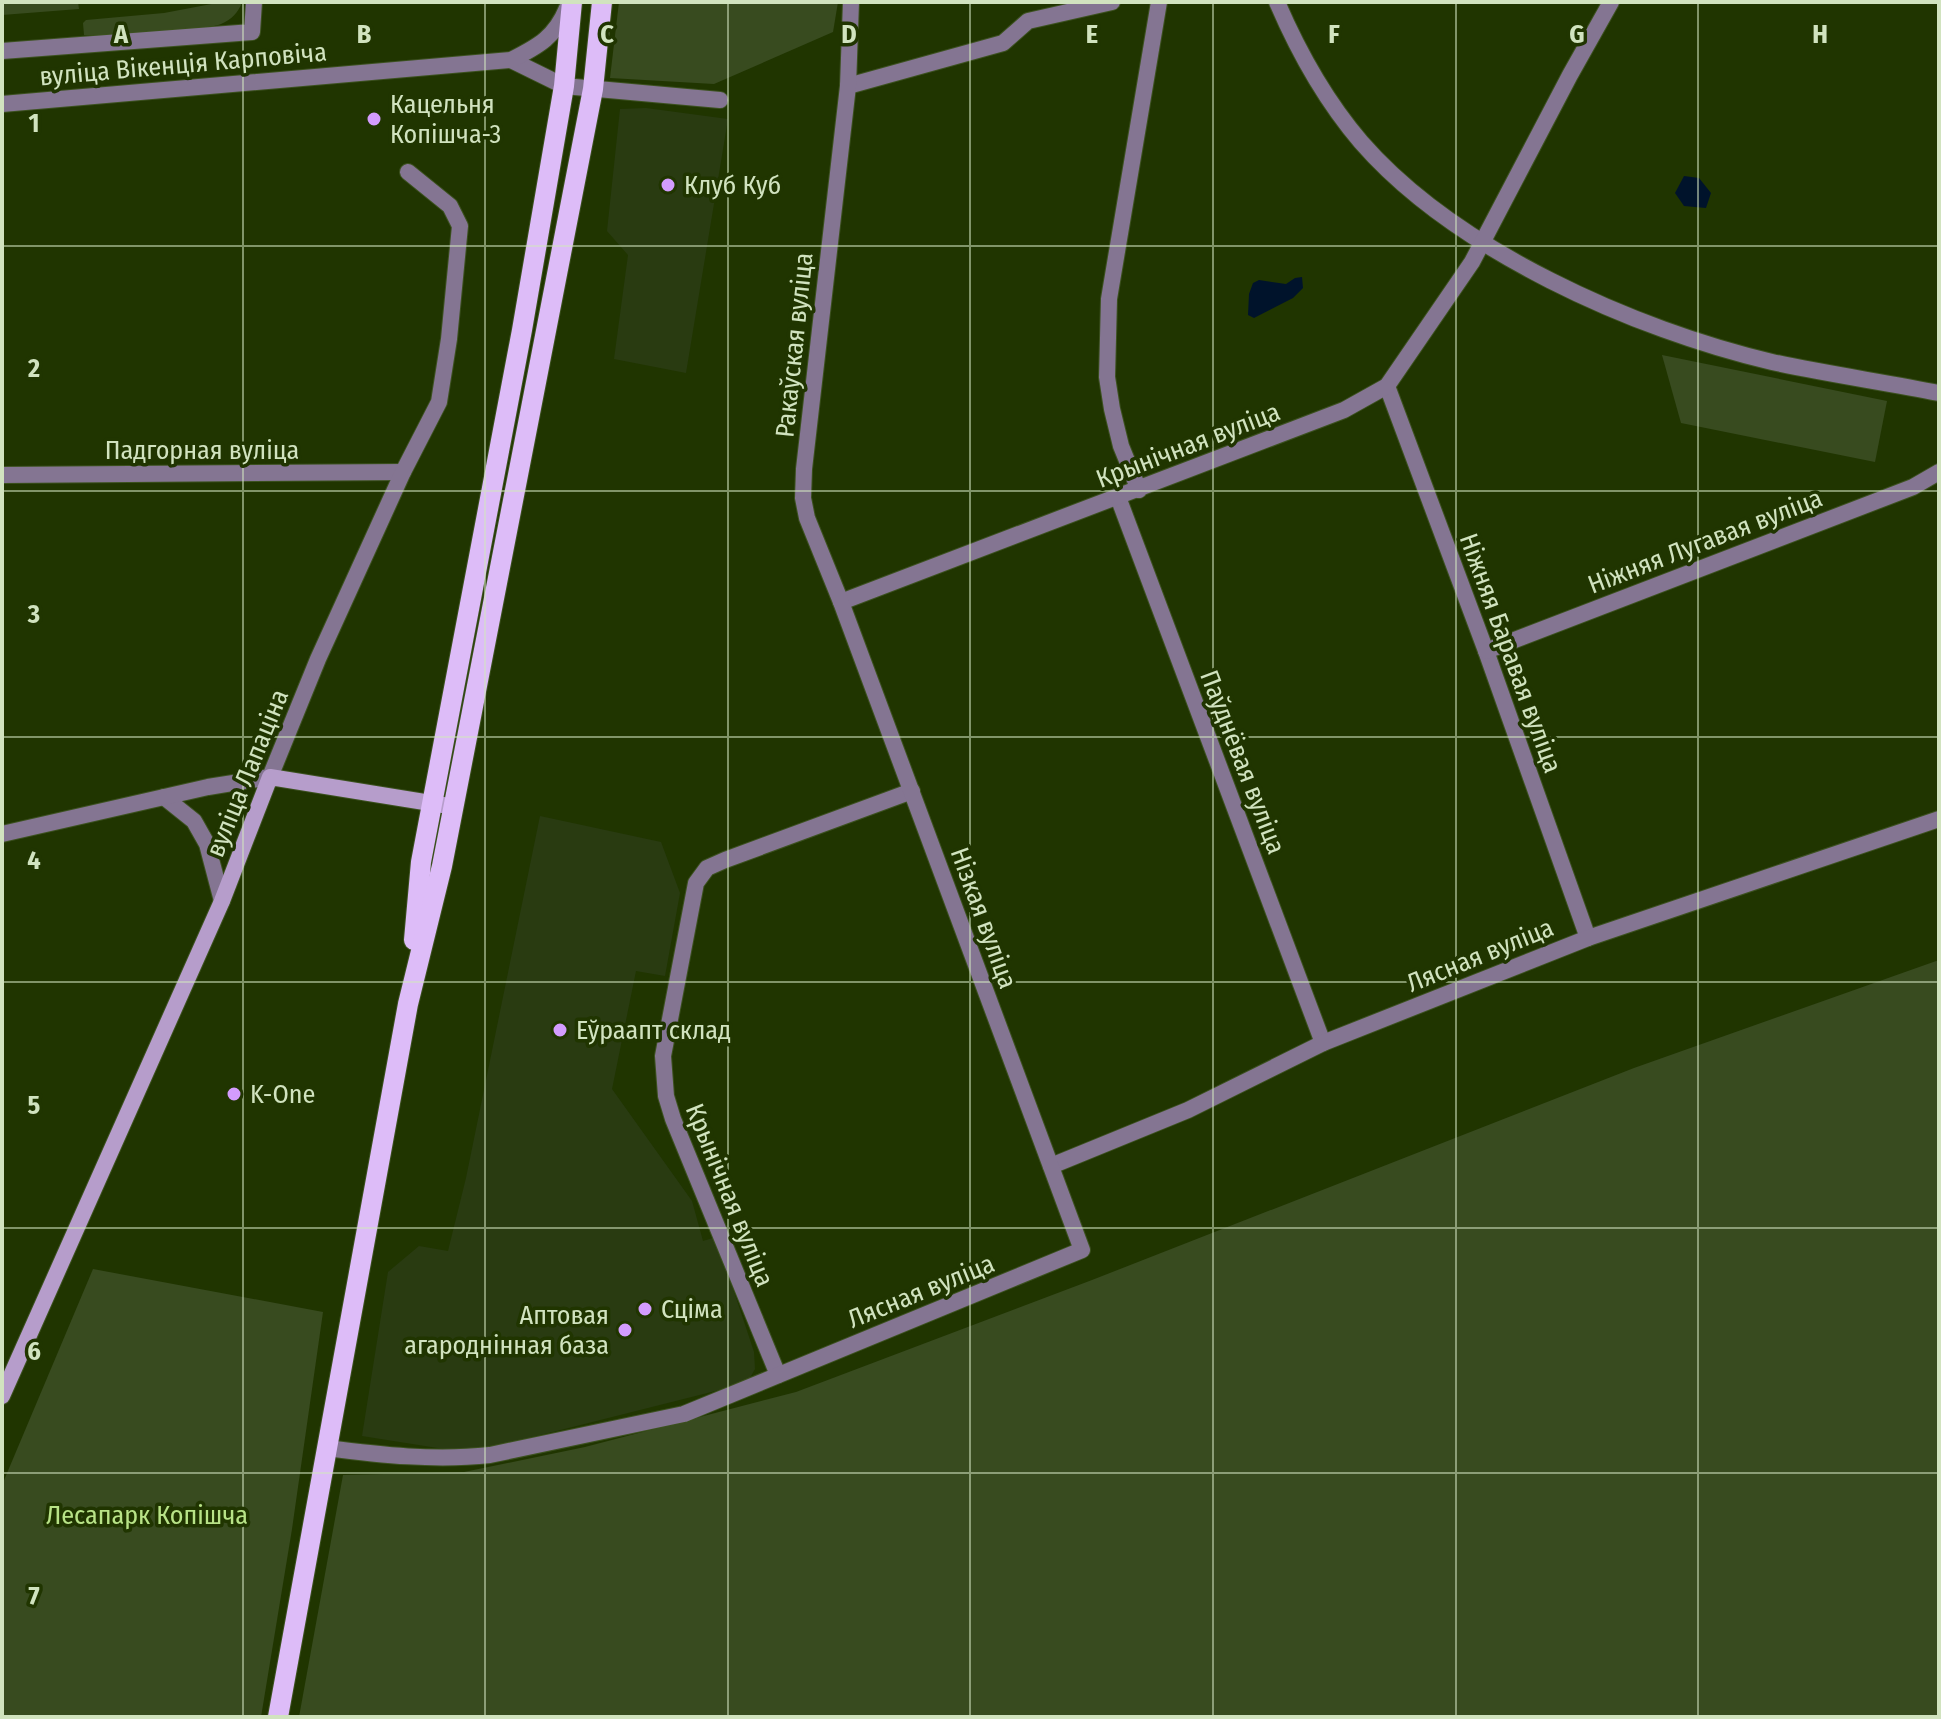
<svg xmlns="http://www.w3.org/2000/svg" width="1941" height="1719" font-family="'Fira Sans Condensed',sans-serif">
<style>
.built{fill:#293b11}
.green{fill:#384b1f}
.water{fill:#00132b}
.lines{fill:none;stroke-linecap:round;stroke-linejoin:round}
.minor-casing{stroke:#3c511f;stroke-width:18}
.secondary-casing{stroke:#3c511f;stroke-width:18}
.primary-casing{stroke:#3c511f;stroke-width:22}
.minor{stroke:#847592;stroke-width:16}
.secondary{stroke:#b69dcb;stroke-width:16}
.primary{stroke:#ddbcf8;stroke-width:20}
.grid{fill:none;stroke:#d1e3bf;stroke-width:2;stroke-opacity:0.55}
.poi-dot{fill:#d39cfd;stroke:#203500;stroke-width:3}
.labels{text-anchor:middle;stroke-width:7;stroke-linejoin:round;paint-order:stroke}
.street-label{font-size:26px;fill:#d1e3bf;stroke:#203500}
.poi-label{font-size:26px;fill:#d1e3bf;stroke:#203500;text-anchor:start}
.park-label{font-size:26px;fill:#b8e387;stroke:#203500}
.grid-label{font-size:26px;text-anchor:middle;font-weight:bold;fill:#d1e3bf;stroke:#203500;stroke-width:7;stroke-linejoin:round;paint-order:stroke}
</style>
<rect width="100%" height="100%" fill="#203500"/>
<g class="built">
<path d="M 646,108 L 728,119 L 686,373 L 614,359 L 628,255 L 607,231 L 620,109 Z"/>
<path d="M 540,816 L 661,842 L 680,893 L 665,976 L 636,971 L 612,1089 L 692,1201 L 703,1241 L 716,1237 L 754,1352 L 755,1369 L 747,1383 L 469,1453 L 362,1436 L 388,1272 L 419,1246 L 448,1251 L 466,1178 Z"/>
</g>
<g class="green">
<path d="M 2,2 L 78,2 L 79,9 L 2,15 Z"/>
<path d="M 222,2 L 242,2 C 239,12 231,20 221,24 C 208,30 100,37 84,35 L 83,23 L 86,20 L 164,13 Z"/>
<path d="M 619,2 L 838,2 L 833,32 L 714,84 L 610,78 Z"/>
<path d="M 1662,355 L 1887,401 L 1875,462 L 1681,423 Z"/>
<path d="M 1939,960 L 1939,1717 L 299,1717 L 343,1475 L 464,1472 L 585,1447 L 796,1392 L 1092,1280 L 1634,1068 Z"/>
<path d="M 93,1269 L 323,1312 L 292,1529 L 261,1717 L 2,1717 L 2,1485 Z"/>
</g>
<g class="water">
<path d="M 1684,176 L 1699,178 L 1711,193 L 1706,208 L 1684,206 L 1675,193 Z"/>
<path d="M 1302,277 L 1303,288 L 1293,298 L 1254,318 L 1248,315 L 1249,294 L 1253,283 L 1259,280 L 1286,284 L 1295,278 Z"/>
</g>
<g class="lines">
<g class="minor-casing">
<g id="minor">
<path d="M 1277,2 C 1298,51 1326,101 1361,142 C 1455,250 1635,330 1772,362 C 1827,374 1884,382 1939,393"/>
<path d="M 2,51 L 252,32 L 254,2"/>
<path d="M 511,60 L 564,86 L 720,100"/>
<path d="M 848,86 L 1003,43 L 1028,21 L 1112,2"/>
<path d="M 2,104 L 511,60 C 539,46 555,37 567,8"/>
<path d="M 1387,386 L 1486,651 L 1588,938"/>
<path d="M 2,475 L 403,472"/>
<path d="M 1139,490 L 1121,446 L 1112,409 L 1107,377 L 1109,299 L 1159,2"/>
<path d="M 1118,497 L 1323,1043"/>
<path d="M 841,602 L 1344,410 L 1387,386 L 1472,262 L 1570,75 L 1611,2"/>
<path d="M 1486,651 L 1913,487 L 1939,472"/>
<path d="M 164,797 L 194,821 L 207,844 L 222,901"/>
<path d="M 2,834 L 208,787 L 270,777 L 318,659 L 403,472 L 439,402 L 449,339 L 460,226 L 450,206 L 408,172"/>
<path d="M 1051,1166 L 1188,1110 L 1323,1043 L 1588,938 L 1939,819"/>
<path d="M 778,1375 L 673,1119 L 666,1096 L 663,1056 L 696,883 L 707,868 L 725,860 L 912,791"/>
<path d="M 326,1448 C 381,1455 435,1461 490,1455 L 684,1414 L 1082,1250 L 841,602 L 807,518 L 803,498 L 804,469 L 848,86 L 851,2"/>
</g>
</g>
<g class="secondary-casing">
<path id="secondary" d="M 2,1396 L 222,901 L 270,777 L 443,805"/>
</g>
<g class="primary-casing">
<g id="primary">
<path d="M 414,940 L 421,862 L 522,330 L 564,86 L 572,2"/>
<path d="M 278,1717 L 408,1004 L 442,866 L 593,89 L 602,2"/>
</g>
</g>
<use href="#minor" class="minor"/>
<use href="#secondary" class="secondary"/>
<use href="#primary" class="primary"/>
</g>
<path class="grid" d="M 243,2 L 243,1717M 485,2 L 485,1717M 728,2 L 728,1717M 970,2 L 970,1717M 1213,2 L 1213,1717M 1456,2 L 1456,1717M 1698,2 L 1698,1717M 2,246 L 1939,246M 2,491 L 1939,491M 2,737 L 1939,737M 2,982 L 1939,982M 2,1228 L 1939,1228M 2,1473 L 1939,1473"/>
<g class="poi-dot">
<circle cx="374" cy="119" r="8"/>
<circle cx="668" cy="185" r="8"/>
<circle cx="560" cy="1030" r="8"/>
<circle cx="234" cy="1094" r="8"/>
<circle cx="645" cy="1309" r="8"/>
<circle cx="625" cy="1330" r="8"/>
</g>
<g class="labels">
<g class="street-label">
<text transform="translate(183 64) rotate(-5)" y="9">вуліца Вікенція Карповіча</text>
<text transform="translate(794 345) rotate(-84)" y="9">Ракаўская вуліца</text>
<text transform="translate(1188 445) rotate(-21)" y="9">Крынічная вуліца</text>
<text x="202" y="459">Падгорная вуліца</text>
<text transform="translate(1705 541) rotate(-21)" y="9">Ніжняя Лугавая вуліца</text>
<text transform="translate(1511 653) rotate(70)" y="9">Ніжняя Баравая вуліца</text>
<text transform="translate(1243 762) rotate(69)" y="9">Паўднёвая вуліца</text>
<text transform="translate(247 773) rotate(-68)" y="9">вуліца Лапаціна</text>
<text transform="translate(984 918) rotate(70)" y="9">Нізкая вуліца</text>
<text transform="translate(1480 955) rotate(-22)" y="9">Лясная вуліца</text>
<text transform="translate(730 1195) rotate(68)" y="9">Крынічная вуліца</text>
<text transform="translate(921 1291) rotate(-22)" y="9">Лясная вуліца</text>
</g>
<g class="poi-label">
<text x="390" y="113">Кацельня<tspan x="390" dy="30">Копішча-3</tspan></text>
<text x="684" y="194">Клуб Куб</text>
<text x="576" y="1039">Еўраапт склад</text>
<text x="250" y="1103">K-One</text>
<text x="661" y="1318">Сціма</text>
<text x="609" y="1324" text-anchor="end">Аптовая<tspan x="609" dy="30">агароднінная база</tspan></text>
</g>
<g class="park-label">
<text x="147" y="1524">Лесапарк Копішча</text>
</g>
</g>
<g class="grid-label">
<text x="121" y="43">A</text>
<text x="364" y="43">B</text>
<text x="607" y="43">C</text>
<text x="849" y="43">D</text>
<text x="1092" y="43">E</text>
<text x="1334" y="43">F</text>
<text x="1577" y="43">G</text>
<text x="1820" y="43">H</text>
<text x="34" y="132">1</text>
<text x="34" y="377">2</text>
<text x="34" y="623">3</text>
<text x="34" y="869">4</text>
<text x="34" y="1114">5</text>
<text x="34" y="1360">6</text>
<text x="34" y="1605">7</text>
</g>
<rect width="1941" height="1719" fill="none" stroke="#d1e3bf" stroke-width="8"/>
</svg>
